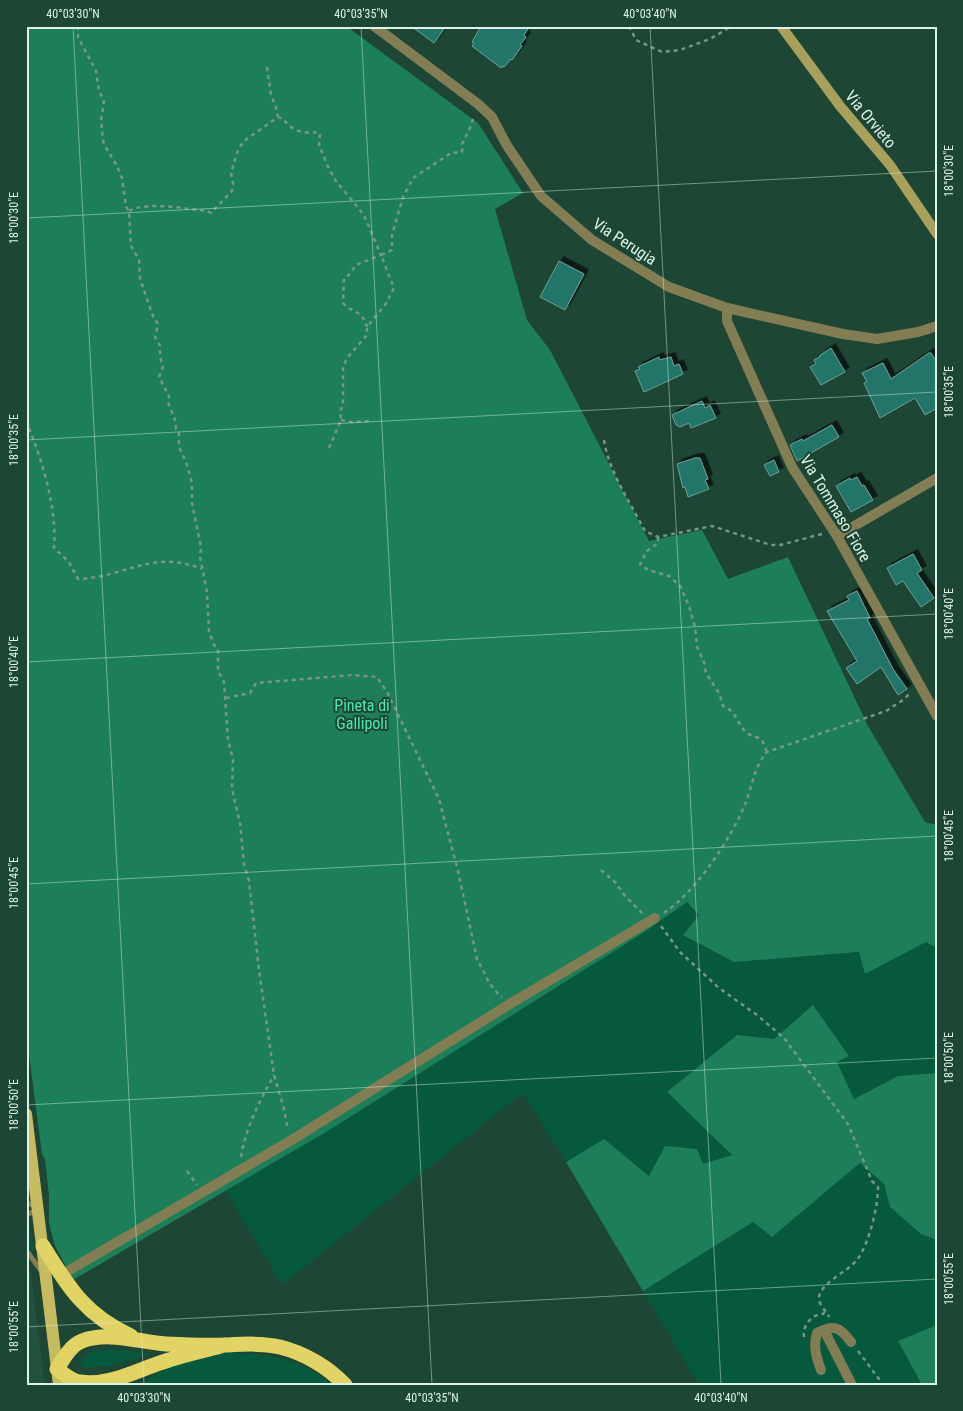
<svg xmlns="http://www.w3.org/2000/svg" width="963" height="1411" font-family="'Roboto Condensed',sans-serif">
<style>
.built{fill:#22523d}
.green{fill:#06593c}
.forest{fill:#1c7f59}
.building{fill:#207469;stroke:#6ea097;filter:url(#shadow)}
.lines{fill:none;stroke-linecap:round;stroke-linejoin:round}
.path{stroke:#769687;stroke-width:2.5;stroke-dasharray:4 4;stroke-linecap:butt}
.lane{stroke:#827d53;stroke-width:5}
.street{stroke:#827d53;stroke-width:10}
.secondary{stroke:#a8a05b;stroke-width:10}
.primary{stroke:#c6bb60;stroke-width:12}
.highway{stroke:#e1d364;stroke-width:15}
.ticks{fill:none;stroke:#ddf3e7;stroke-width:1;stroke-opacity:0.45}
.labels{text-anchor:middle;stroke-width:4;stroke-linejoin:round;paint-order:stroke}
.street-label{font-size:16px;fill:#ddf3e7;stroke:#1e4634}
.park-label{font-size:16px;fill:#48edac;stroke:#1e4634}
.neatline{fill:none;stroke:#ddf3e7;stroke-width:2}
.ticks-label{font-size:12px;text-anchor:middle;fill:#ddf3e7}
</style>
<defs>
<filter id="shadow"><feDropShadow dx="4.5" dy="-4.5" stdDeviation="0" flood-color="#0009"/></filter>
</defs>
<rect width="100%" height="100%" fill="#1e4634"/>
<path class="built" d="M 26,1265 L 31,1273 L 45,1385 L 26,1385 Z"/>
<g class="green">
<path d="M 687,901 L 699,915 L 683,935 L 793,958 L 859,952 L 865,974 L 926,942 L 937,948 L 937,1073 L 898,1076 L 854,1099 L 837,1061 L 849,1055 L 813,1005 L 774,1039 L 737,1035 L 667,1092 L 733,1155 L 703,1164 L 649,1176 L 604,1139 L 566,1162 L 523,1093 L 282,1285 L 226,1191 C 316,1138 405,1083 493,1027 C 559,986 624,946 687,901 Z"/>
<path d="M 860,1163 L 884,1184 L 890,1207 L 921,1234 L 937,1240 L 937,1325 L 898,1341 L 922,1385 L 699,1385 L 643,1291 L 753,1222 L 772,1237 Z"/>
<path d="M 26,1219 L 29,1219 L 34,1252 L 26,1243 Z"/>
<path d="M 131,1351 L 150,1354 L 109,1366 L 85,1368 L 80,1363 C 87,1346 117,1350 131,1351 Z"/>
<path d="M 229,1352 C 260,1354 286,1356 313,1371 C 320,1375 327,1379 332,1385 L 138,1385 C 170,1363 192,1357 229,1352 Z"/>
</g>
<g class="forest">
<path d="M 26,26 L 346,26 L 478,123 L 523,193 L 495,209 L 527,320 L 550,350 L 649,541 L 702,530 L 728,579 L 788,557 L 868,726 L 925,822 L 937,825 L 937,948 L 926,942 L 865,974 L 859,952 L 734,962 L 683,935 L 699,915 L 687,902 L 643,933 L 326,1132 L 73,1280 L 55,1246 L 49,1223 L 49,1196 L 45,1159 L 42,1154 L 26,1032 Z"/>
<path d="M 813,1005 L 849,1056 L 837,1062 L 854,1099 L 898,1076 L 937,1073 L 937,1240 L 921,1234 L 890,1207 L 884,1184 L 860,1163 L 772,1237 L 753,1222 L 643,1291 L 566,1162 L 604,1139 L 649,1176 L 665,1146 L 697,1149 L 703,1164 L 732,1155 L 667,1092 L 737,1035 L 774,1039 Z"/>
<path d="M 937,1325 L 937,1385 L 922,1385 L 898,1341 Z"/>
</g>
<g class="building">
<path d="M 411,26 L 446,26 L 434,43 Z"/>
<path d="M 481,26 L 530,26 L 524,35 L 526,37 L 520,45 L 522,46 L 512,60 L 511,59 L 504,67 L 502,66 L 501,68 L 472,46 L 474,43 L 472,42 Z"/>
<path d="M 559,261 L 584,274 L 565,310 L 540,297 Z"/>
<path d="M 831,348 L 845,372 L 821,385 L 810,367 L 816,364 L 814,360 L 820,357 L 819,356 Z"/>
<path d="M 929,353 L 931,353 L 937,362 L 937,408 L 925,415 L 915,398 L 880,418 L 864,383 L 867,382 L 862,373 L 883,363 L 891,379 Z"/>
<path d="M 659,357 L 660,360 L 671,357 L 674,366 L 679,364 L 683,374 L 644,392 L 635,371 L 640,369 L 638,367 Z"/>
<path d="M 702,401 L 705,408 L 710,405 L 716,418 L 691,428 L 689,423 L 680,427 L 676,425 L 672,415 Z"/>
<path d="M 832,425 L 839,437 L 797,461 L 790,445 L 802,439 L 803,441 Z"/>
<path d="M 695,458 L 700,458 L 708,479 L 705,480 L 709,489 L 688,497 L 685,487 L 683,488 L 677,464 Z"/>
<path d="M 774,460 L 779,472 L 770,476 L 764,465 Z"/>
<path d="M 857,477 L 862,486 L 864,485 L 873,500 L 851,512 L 836,486 L 850,478 L 851,480 Z"/>
<path d="M 913,554 L 922,570 L 917,573 L 934,598 L 921,607 L 903,581 L 896,585 L 887,568 Z"/>
<path d="M 857,591 L 870,618 L 867,619 L 893,669 L 907,689 L 898,695 L 881,667 L 857,684 L 846,668 L 857,661 L 827,611 L 849,600 L 847,596 Z"/>
</g>
<g class="lines">
<g class="path">
<path d="M 78,26 L 78,37 L 96,71 L 99,91 L 104,100 L 101,121 L 103,140 L 105,146 L 117,166 L 122,178 L 126,207 L 129,211 L 131,246 L 139,260 L 140,279 L 153,316 L 158,324 L 155,337 L 160,346 L 160,356 L 163,367 L 159,377 L 169,396 L 168,402 L 175,420 L 176,429 L 179,433 L 179,447 L 186,462 L 192,483 L 192,503 L 201,547 L 200,557 L 207,592 L 209,632 L 214,645 L 218,649 L 218,671 L 224,682 L 228,740 L 233,759 L 232,789 L 240,823 L 244,864 L 249,881 L 259,970 L 274,1075 L 284,1109 L 288,1130"/>
<path d="M 629,26 L 636,40 L 662,52 L 680,50 L 710,39 L 732,26"/>
<path d="M 267,67 L 271,95 L 276,107 L 278,117"/>
<path d="M 129,211 C 146,201 187,209 207,211 L 211,213 L 232,191 L 233,183 L 231,173 L 238,150 L 244,141 L 278,117 C 285,119 287,125 294,129 C 301,133 310,133 318,132 L 320,135 L 319,145 L 329,169 L 336,181 L 364,215 L 381,255 L 356,265 L 349,275 L 344,278 L 343,303 C 351,313 362,309 367,327"/>
<path d="M 341,420 L 351,422 L 371,421"/>
<path d="M 26,421 C 42,459 57,507 54,548 L 69,562 L 78,579 C 127,577 151,549 202,569"/>
<path d="M 604,440 C 609,472 630,502 645,531 L 658,537 L 712,526 L 771,545 L 780,545 L 822,534"/>
<path d="M 329,448 L 341,420 L 340,411 L 343,406 L 343,367 L 347,358 L 367,335 L 367,327 L 385,305 L 394,288 L 381,255 L 392,250 L 392,235 L 403,197 L 413,178 L 451,153 L 462,152 L 462,144 L 471,126 L 474,115"/>
<path d="M 658,537 L 658,543 L 647,551 L 640,564 L 648,570 L 669,576 L 680,586 L 689,606 L 695,627 L 697,647 L 704,662 L 706,673 L 719,693 L 723,706 C 735,710 737,722 744,730 C 748,736 757,736 762,740 L 767,752"/>
<path d="M 226,698 L 250,693 L 256,683 L 352,675 L 377,677 L 387,692 L 439,799 L 458,871 L 477,959 L 490,984 L 499,995 L 502,997"/>
<path d="M 601,870 L 616,883 L 625,896 L 642,913"/>
<path d="M 664,913 C 696,892 732,837 746,802 C 752,786 755,765 767,752 L 886,711 L 903,700 L 911,692"/>
<path d="M 661,926 L 680,952 L 719,988 L 757,1015 L 784,1038 L 848,1124 L 872,1181 L 878,1187 C 878,1207 869,1244 857,1260 C 847,1272 822,1282 819,1297 C 818,1305 826,1310 829,1317"/>
<path d="M 241,1157 C 246,1127 259,1102 274,1075"/>
<path d="M 187,1171 L 197,1185"/>
<path d="M 804,1337 C 802,1326 812,1314 823,1314 L 826,1310"/>
<path d="M 858,1351 L 879,1379 L 881,1385"/>
</g>
<g class="lane">
<path d="M 26,1203 L 39,1207 L 33,1212 L 26,1215"/>
<path d="M 26,1250 L 42,1272"/>
</g>
<g class="street">
<path d="M 374,26 L 478,104 L 492,117 L 506,144 L 541,196 L 592,240 L 669,287 L 727,308 L 843,334 L 877,339 L 918,332 L 937,326"/>
<path d="M 727,308 L 727,321 L 792,467 L 837,536 L 937,716"/>
<path d="M 837,536 L 937,478"/>
<path d="M 61,1275 L 290,1141 L 513,1002 L 655,918"/>
<path d="M 824,1330 L 852,1385"/>
<path d="M 821,1370 C 816,1356 813,1347 817,1333 C 834,1324 840,1327 851,1342"/>
</g>
<path class="secondary" d="M 781,26 L 840,106 L 890,165 L 937,234"/>
<path class="primary" d="M 26,1114 L 59,1385"/>
<g class="highway">
<path d="M 43,1246 C 69,1288 85,1315 131,1336"/>
<path d="M 225,1345 C 206,1350 187,1354 169,1360 C 141,1368 110,1387 80,1382 C 71,1381 64,1374 57,1369 C 63,1359 71,1345 82,1341 C 108,1331 139,1342 166,1344 C 185,1345 207,1346 227,1345 C 245,1344 262,1343 280,1347 C 304,1353 328,1367 345,1385"/>
</g>
</g>
<path class="ticks" d="M 73,26 L 144,1385M 361,26 L 432,1385M 650,26 L 721,1385M 26,218 L 937,171M 26,440 L 937,392M 26,662 L 937,614M 26,884 L 937,836M 26,1105 L 937,1058M 26,1327 L 937,1279"/>
<g class="labels">
<g class="street-label">
<text transform="translate(871 119) rotate(50)" y="6">Via Orvieto</text>
<text transform="translate(625 241) rotate(33)" y="6">Via Perugia</text>
<text transform="translate(836 508) rotate(59)" y="6">Via Tommaso Fiore</text>
</g>
<g class="park-label">
<text x="362" y="711">Pineta di<tspan x="362" dy="18">Gallipoli</tspan></text>
</g>
</g>
<rect width="963" height="1411" fill="none" stroke="#1e4634" stroke-width="55"/>
<rect x="28" y="28" width="908" height="1356" class="neatline"/>
<g class="ticks-label">
<text x="73" y="18">40°03'30"N</text>
<text x="361" y="18">40°03'35"N</text>
<text x="650" y="18">40°03'40"N</text>
<text transform="translate(949 171) rotate(-90)" y="4">18°00'30"E</text>
<text transform="translate(14 218) rotate(-90)" y="4">18°00'30"E</text>
<text transform="translate(949 392) rotate(-90)" y="4">18°00'35"E</text>
<text transform="translate(14 440) rotate(-90)" y="4">18°00'35"E</text>
<text transform="translate(949 614) rotate(-90)" y="4">18°00'40"E</text>
<text transform="translate(14 662) rotate(-90)" y="4">18°00'40"E</text>
<text transform="translate(949 836) rotate(-90)" y="4">18°00'45"E</text>
<text transform="translate(14 883) rotate(-90)" y="4">18°00'45"E</text>
<text transform="translate(949 1058) rotate(-90)" y="4">18°00'50"E</text>
<text transform="translate(14 1105) rotate(-90)" y="4">18°00'50"E</text>
<text transform="translate(949 1279) rotate(-90)" y="4">18°00'55"E</text>
<text transform="translate(14 1327) rotate(-90)" y="4">18°00'55"E</text>
<text x="144" y="1402">40°03'30"N</text>
<text x="432" y="1402">40°03'35"N</text>
<text x="721" y="1402">40°03'40"N</text>
</g>
</svg>
